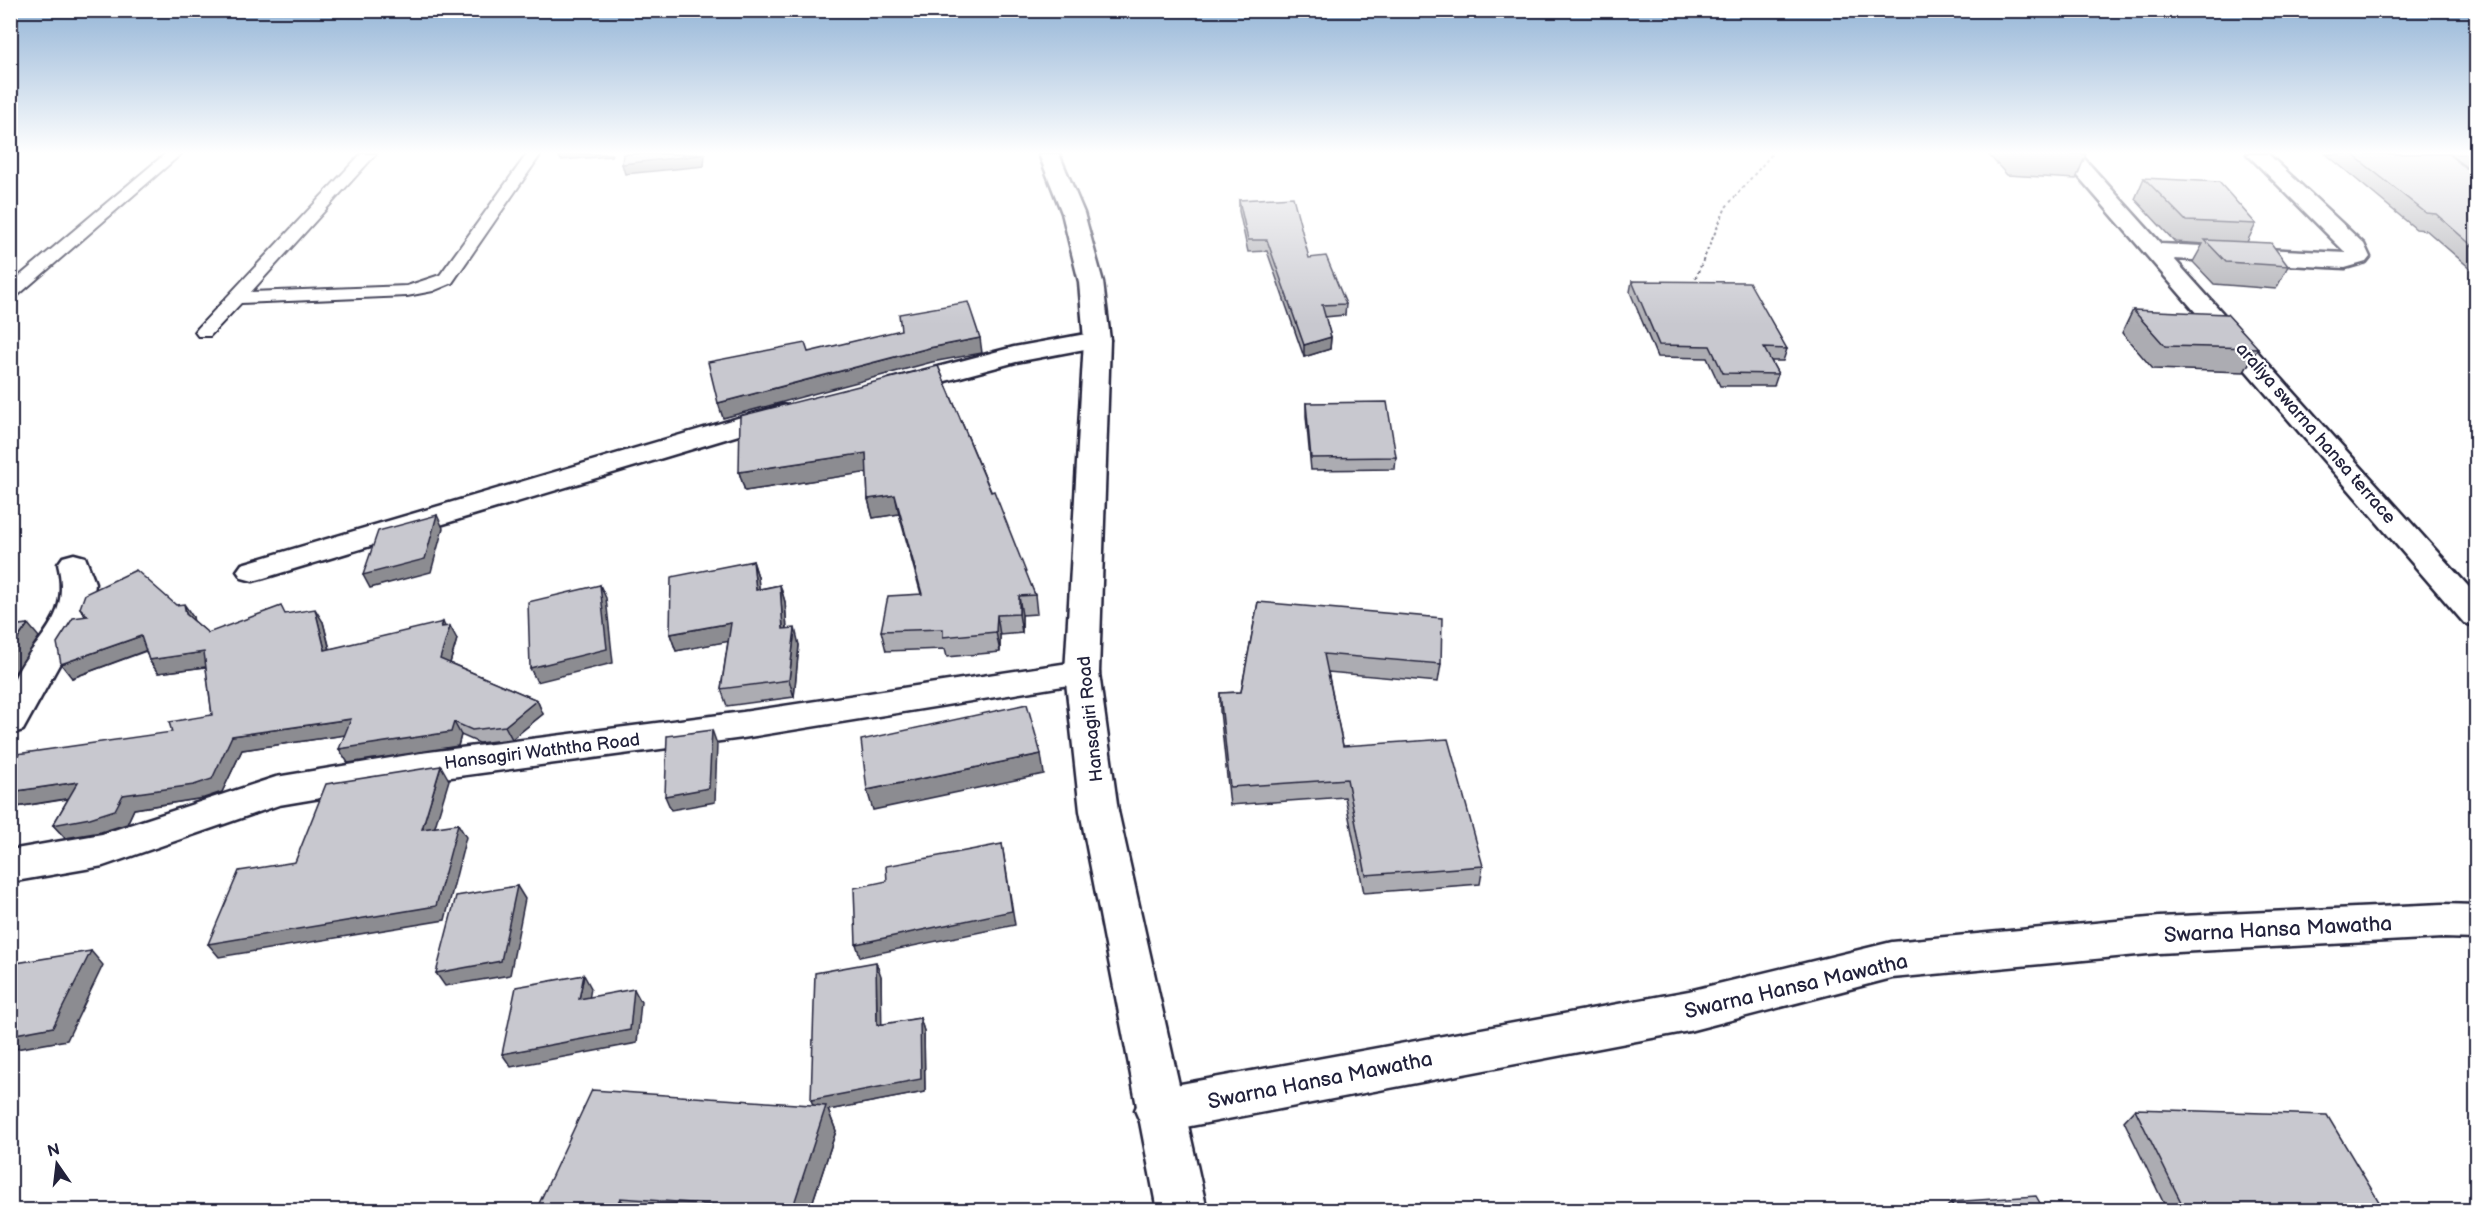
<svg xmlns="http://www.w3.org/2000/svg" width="2487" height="1221" font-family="'Balsamiq Sans',sans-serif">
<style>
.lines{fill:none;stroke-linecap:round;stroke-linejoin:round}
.lane-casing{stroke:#22223b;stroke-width:4}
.street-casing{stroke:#22223b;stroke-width:5}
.secondary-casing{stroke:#22223b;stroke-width:5}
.path{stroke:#22223b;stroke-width:2;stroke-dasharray:3 3;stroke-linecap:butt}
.lane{fill:#fff;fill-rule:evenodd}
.street{fill:#fff;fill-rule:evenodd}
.secondary{fill:#fff;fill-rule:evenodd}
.wall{fill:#acacb2;stroke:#22223b;stroke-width:1.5}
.shaded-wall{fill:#8c8c91;stroke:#22223b;stroke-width:1.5}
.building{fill:#c8c8cf;stroke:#22223b;stroke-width:1.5}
.labels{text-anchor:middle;stroke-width:4.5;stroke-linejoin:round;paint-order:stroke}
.street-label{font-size:18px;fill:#22223b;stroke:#fff}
.near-street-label{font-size:21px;fill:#22223b;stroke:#fff}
</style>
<rect width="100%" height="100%" fill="#fff"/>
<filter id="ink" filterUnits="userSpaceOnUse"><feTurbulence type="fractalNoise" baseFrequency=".0167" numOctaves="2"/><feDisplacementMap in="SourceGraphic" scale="12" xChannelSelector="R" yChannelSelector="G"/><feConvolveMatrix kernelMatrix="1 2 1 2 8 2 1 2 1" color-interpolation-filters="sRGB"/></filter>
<g filter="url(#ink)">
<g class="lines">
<g class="lane-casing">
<g id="lane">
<path d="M 165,154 L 181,154 L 16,297 L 10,298 L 10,284 Z"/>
<path d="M 361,154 L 376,154 L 251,292 L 407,286 L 440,275 L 527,154 L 541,154 L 452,283 L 433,291 L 407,296 L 241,303 L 210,336 L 198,336 L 195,332 L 198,328 Z"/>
</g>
</g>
<g class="street-casing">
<g id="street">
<path d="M 2059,154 L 2080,154 L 2161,244 L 2346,253 L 2247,154 L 2268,154 L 2364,244 L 2370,257 L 2366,262 L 2345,268 L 2174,259 L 2476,595 L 2476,626 L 2464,623 Z"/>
<path d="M 1097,332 L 1106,335 L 1110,340 L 1106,345 L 1016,362 L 897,394 L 888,392 L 884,386 L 888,380 L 1014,347 Z"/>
<path d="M 782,405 L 792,407 L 796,413 L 792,419 L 264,578 L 253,581 L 242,578 L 237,571 L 242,564 Z"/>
<path d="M 74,554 L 85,557 L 95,583 L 92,614 L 61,661 L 23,730 L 10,734 C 10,720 7,700 11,688 C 28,638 73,626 58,564 L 63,557 Z"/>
<path d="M 1082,661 L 1094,665 L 1099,673 L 1094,681 L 743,738 L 421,781 L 279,805 L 103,866 L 10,882 L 10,850 L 102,834 L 276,777 L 421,753 L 743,712 Z"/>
<path d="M 2443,904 L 2476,905 L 2476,939 L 2443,938 L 2159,953 L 1892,978 L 1689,1031 L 1159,1132 L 1142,1126 L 1135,1110 L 1142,1094 L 1159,1088 L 1689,991 L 1892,942 L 2159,917 Z"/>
</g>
</g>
<g class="secondary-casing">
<path id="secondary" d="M 1039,154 L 1059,154 L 1084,213 L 1103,282 L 1110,340 L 1099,673 L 1118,811 L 1207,1210 L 1157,1210 L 1080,811 L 1065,673 L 1084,340 L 1079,282 L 1062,213 Z"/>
</g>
<path class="path" d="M 1693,284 L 1726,207 L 1772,154"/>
<use href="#lane" class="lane"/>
<use href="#street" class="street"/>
<use href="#secondary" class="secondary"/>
</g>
<g class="wall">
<path d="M 1988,154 L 2086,154 L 2076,179 L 2007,175 Z"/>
<path d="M 2326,154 L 2448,154 L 2476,175 L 2476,270 L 2471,269 L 2426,230 L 2416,229 Z"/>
<path d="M 2449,154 L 2476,154 L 2476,175 Z"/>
<path d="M 2144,178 L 2256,224 L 2247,242 L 2288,266 L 2276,289 L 2214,284 L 2193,262 L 2203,244 L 2175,242 L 2135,199 Z"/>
<path d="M 1239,200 L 1309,258 L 1346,304 L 1345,315 L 1325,317 L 1331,337 L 1330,349 L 1304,357 L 1267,251 L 1248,252 L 1239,211 Z"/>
<path d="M 1632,281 L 1787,349 L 1783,361 L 1771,361 L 1778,374 L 1774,386 L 1720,386 L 1707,358 L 1657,357 L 1630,292 Z"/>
<path d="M 2133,310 L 2258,348 L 2244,372 L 2153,369 L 2122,333 Z"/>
<path d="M 938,366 L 1035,595 L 1037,614 L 1022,615 L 1022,633 L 1000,635 L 1000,652 L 947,657 L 945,649 L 886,651 L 881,631 L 921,594 L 899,514 L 873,518 L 868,499 L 867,472 L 745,491 L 739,472 Z"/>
<path d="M 1306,403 L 1396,457 L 1395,469 L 1311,470 L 1306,416 Z"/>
<path d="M 753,561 L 758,577 L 759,589 L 780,585 L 785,602 L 787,629 L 799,645 L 794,697 L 727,706 L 721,689 L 728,641 L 676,651 L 670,634 Z"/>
<path d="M 1258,602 L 1441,664 L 1438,682 L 1328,672 L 1343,746 L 1483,866 L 1480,884 L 1364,893 L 1345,797 L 1230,805 L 1220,711 L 1220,693 L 1241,692 Z"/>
<path d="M 176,605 L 193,617 L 193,620 L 208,633 L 286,614 L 323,622 L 330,649 L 445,627 L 457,639 L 450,663 L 537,700 L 543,714 L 512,739 L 479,743 L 461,735 L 458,746 L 348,763 L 345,735 L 242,750 L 222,792 L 204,798 L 134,809 L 127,824 L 101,832 L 65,838 L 53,825 L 68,799 L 10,808 L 172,732 L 212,715 L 206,667 L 158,673 L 149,660 L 146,651 L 72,678 L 85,616 L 80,608 Z"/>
<path d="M 881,976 L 881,1025 L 920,1018 L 924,1031 L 925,1092 L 828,1110 L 836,1131 L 810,1210 L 536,1210 L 813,1105 Z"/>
<path d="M 2135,1109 L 2384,1210 L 2167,1210 L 2124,1121 Z"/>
<path d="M 1951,1202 L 2044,1210 L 1945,1210 Z"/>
</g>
<g class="shaded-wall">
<path d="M 558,154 L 612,154 L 611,156 L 561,160 Z"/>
<path d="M 701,154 L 705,154 L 704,166 L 625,174 L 622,164 Z"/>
<path d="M 1331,337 L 1330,349 L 1304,357 L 1304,345 Z"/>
<path d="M 980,338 L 982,353 L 932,362 L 723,418 L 718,403 L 929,348 Z"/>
<path d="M 866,453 L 870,472 L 745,491 L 739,472 Z"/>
<path d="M 895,495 L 899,514 L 873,518 L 868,499 Z"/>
<path d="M 437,515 L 443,528 L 431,572 L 370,588 L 363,575 Z"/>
<path d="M 753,561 L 758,577 L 761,606 L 756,590 Z"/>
<path d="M 600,585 L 606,598 L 613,663 L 537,682 L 530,668 Z"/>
<path d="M 780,585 L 785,602 L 788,646 L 783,629 Z"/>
<path d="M 1019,596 L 1022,615 L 1022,633 L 1019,614 Z"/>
<path d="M 184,604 L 193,617 L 195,627 L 186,614 Z"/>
<path d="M 315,609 L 323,622 L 333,663 L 325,650 Z"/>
<path d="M 997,615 L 1000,635 L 1000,652 L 996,632 Z"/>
<path d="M 443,622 L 448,633 L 450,626 L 457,639 L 447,673 L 440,659 L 441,627 Z"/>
<path d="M 731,623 L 736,640 L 676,651 L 670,634 Z"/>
<path d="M 28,624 L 39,637 L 10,680 L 10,650 Z"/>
<path d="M 795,628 L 799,645 L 794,697 L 789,680 Z"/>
<path d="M 141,636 L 150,649 L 72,678 L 61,664 Z"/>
<path d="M 204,652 L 213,666 L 158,673 L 149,660 Z"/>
<path d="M 537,700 L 543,714 L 512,739 L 505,726 Z"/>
<path d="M 351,719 L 359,733 L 242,750 L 222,792 L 204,798 L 134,809 L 127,824 L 101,832 L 65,838 L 53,825 L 123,795 L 232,736 Z"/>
<path d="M 454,722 L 461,735 L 458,746 L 348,763 L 339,749 Z"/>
<path d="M 712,730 L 717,744 L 715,802 L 671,810 L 665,796 Z"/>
<path d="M 1041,754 L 1044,774 L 873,810 L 867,790 Z"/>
<path d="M 441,766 L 449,780 L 430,843 L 422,829 Z"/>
<path d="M 78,782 L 89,795 L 10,808 L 10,792 Z"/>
<path d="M 458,824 L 466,837 L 445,920 L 219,957 L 208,944 Z"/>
<path d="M 1002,844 L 1015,925 L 860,957 L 856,944 Z"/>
<path d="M 517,886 L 525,899 L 510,975 L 445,986 L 436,973 Z"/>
<path d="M 91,951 L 103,965 L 67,1040 L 10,1050 L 10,1035 Z"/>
<path d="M 876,962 L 881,976 L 882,1039 L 877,1025 Z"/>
<path d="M 584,975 L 591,988 L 587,1012 L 579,999 Z"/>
<path d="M 634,989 L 641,1002 L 637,1043 L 511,1067 L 502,1054 Z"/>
<path d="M 920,1018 L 924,1031 L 925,1092 L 828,1110 L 836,1131 L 810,1210 L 792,1210 L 816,1113 L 811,1100 Z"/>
<path d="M 620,1198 L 628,1210 L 615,1210 Z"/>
</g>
<g class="building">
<path d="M 623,154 L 701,154 L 701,155 L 622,164 Z"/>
<path d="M 2352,154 L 2448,154 L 2476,176 L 2476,249 L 2436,214 L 2426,213 Z"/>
<path d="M 2144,178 L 2219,182 L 2256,224 L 2186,221 Z"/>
<path d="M 1293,197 L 1309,258 L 1326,256 L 1346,304 L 1322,305 L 1331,337 L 1304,345 L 1267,240 L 1248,240 L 1239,200 Z"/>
<path d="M 2205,240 L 2271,243 L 2288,266 L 2226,262 Z"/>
<path d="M 1632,281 L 1749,282 L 1787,349 L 1764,348 L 1778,374 L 1723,373 L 1710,346 L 1659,345 Z"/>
<path d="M 968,302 L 980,338 L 929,348 L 718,403 L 708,362 L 805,343 L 808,352 L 901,330 L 899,314 Z"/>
<path d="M 2133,310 L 2227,314 L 2258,348 L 2165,346 Z"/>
<path d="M 938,366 L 991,492 L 994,491 L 1035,595 L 1019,596 L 1019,614 L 997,615 L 996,632 L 943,637 L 943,629 L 881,631 L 888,596 L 922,594 L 895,495 L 868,499 L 866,453 L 739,472 L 740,416 Z"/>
<path d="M 1387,402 L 1396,457 L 1311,458 L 1306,403 Z"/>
<path d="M 437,515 L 425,559 L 363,575 L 378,531 Z"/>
<path d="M 753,561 L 756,590 L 780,585 L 783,629 L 795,628 L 789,680 L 721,689 L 731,623 L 670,634 L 671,577 Z"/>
<path d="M 136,570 L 176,605 L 184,604 L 186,614 L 208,633 L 281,606 L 285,614 L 315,609 L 325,650 L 443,622 L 441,627 L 450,626 L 440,659 L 537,700 L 505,726 L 472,730 L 454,722 L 451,732 L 339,749 L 351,719 L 232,736 L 212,779 L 194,785 L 123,795 L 115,810 L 90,818 L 53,825 L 78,782 L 10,792 L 10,755 L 172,732 L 169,722 L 212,715 L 204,652 L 149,660 L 141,636 L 61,664 L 57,643 L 73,618 L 88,616 L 80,608 L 85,594 Z"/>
<path d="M 600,585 L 607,649 L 530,668 L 528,602 Z"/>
<path d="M 1258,602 L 1442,618 L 1441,664 L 1324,654 L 1343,746 L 1448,739 L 1483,866 L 1366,875 L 1347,779 L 1230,787 L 1220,693 L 1241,692 Z"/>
<path d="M 28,624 L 10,650 L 10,626 Z"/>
<path d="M 1027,704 L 1041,754 L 867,790 L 861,740 Z"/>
<path d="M 712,730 L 709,788 L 665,796 L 667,736 Z"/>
<path d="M 441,766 L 422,829 L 458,824 L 436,906 L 208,944 L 239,871 L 295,862 L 326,784 Z"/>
<path d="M 1002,844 L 1012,911 L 856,944 L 854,888 L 887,881 L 886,866 Z"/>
<path d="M 517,886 L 501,961 L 436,973 L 456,896 Z"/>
<path d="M 91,951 L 53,1027 L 10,1035 L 10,964 Z"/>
<path d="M 876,962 L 877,1025 L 920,1018 L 921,1079 L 811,1100 L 815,973 Z"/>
<path d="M 584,975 L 579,999 L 634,989 L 630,1030 L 502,1054 L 516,987 Z"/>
<path d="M 592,1090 L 826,1106 L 792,1210 L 620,1198 L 615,1210 L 536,1210 Z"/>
<path d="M 2135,1109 L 2327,1115 L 2384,1210 L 2185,1210 Z"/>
<path d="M 2036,1196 L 2044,1210 L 1955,1210 L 1951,1202 Z"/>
</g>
</g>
<linearGradient id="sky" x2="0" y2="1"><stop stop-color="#93b4d6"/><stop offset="0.47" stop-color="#fff"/><stop offset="1" stop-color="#fff" stop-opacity="0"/></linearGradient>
<rect width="2487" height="325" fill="url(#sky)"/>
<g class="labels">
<g class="street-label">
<text transform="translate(2316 433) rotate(49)" y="6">araliya swarna hansa terrace</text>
<text transform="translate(1090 719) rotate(-96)" y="6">Hansagiri Road</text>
<text transform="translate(542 751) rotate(-7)" y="6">Hansagiri Waththa Road</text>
</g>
<g class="near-street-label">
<text transform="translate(2278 929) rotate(-3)" y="7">Swarna Hansa Mawatha</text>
<text transform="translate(1796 986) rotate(-13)" y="7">Swarna Hansa Mawatha</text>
<text transform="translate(1320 1080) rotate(-11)" y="7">Swarna Hansa Mawatha</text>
</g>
</g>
<rect width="2487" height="1221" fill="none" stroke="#fff" stroke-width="36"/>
<rect x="18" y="18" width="2451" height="1185" fill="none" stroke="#22223b" stroke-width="2" filter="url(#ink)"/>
<g transform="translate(57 1164) rotate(346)" stroke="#ffffff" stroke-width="4.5" paint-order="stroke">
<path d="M0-4.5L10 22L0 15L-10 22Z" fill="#22223b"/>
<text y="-9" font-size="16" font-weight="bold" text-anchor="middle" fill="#22223b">N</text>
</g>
</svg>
